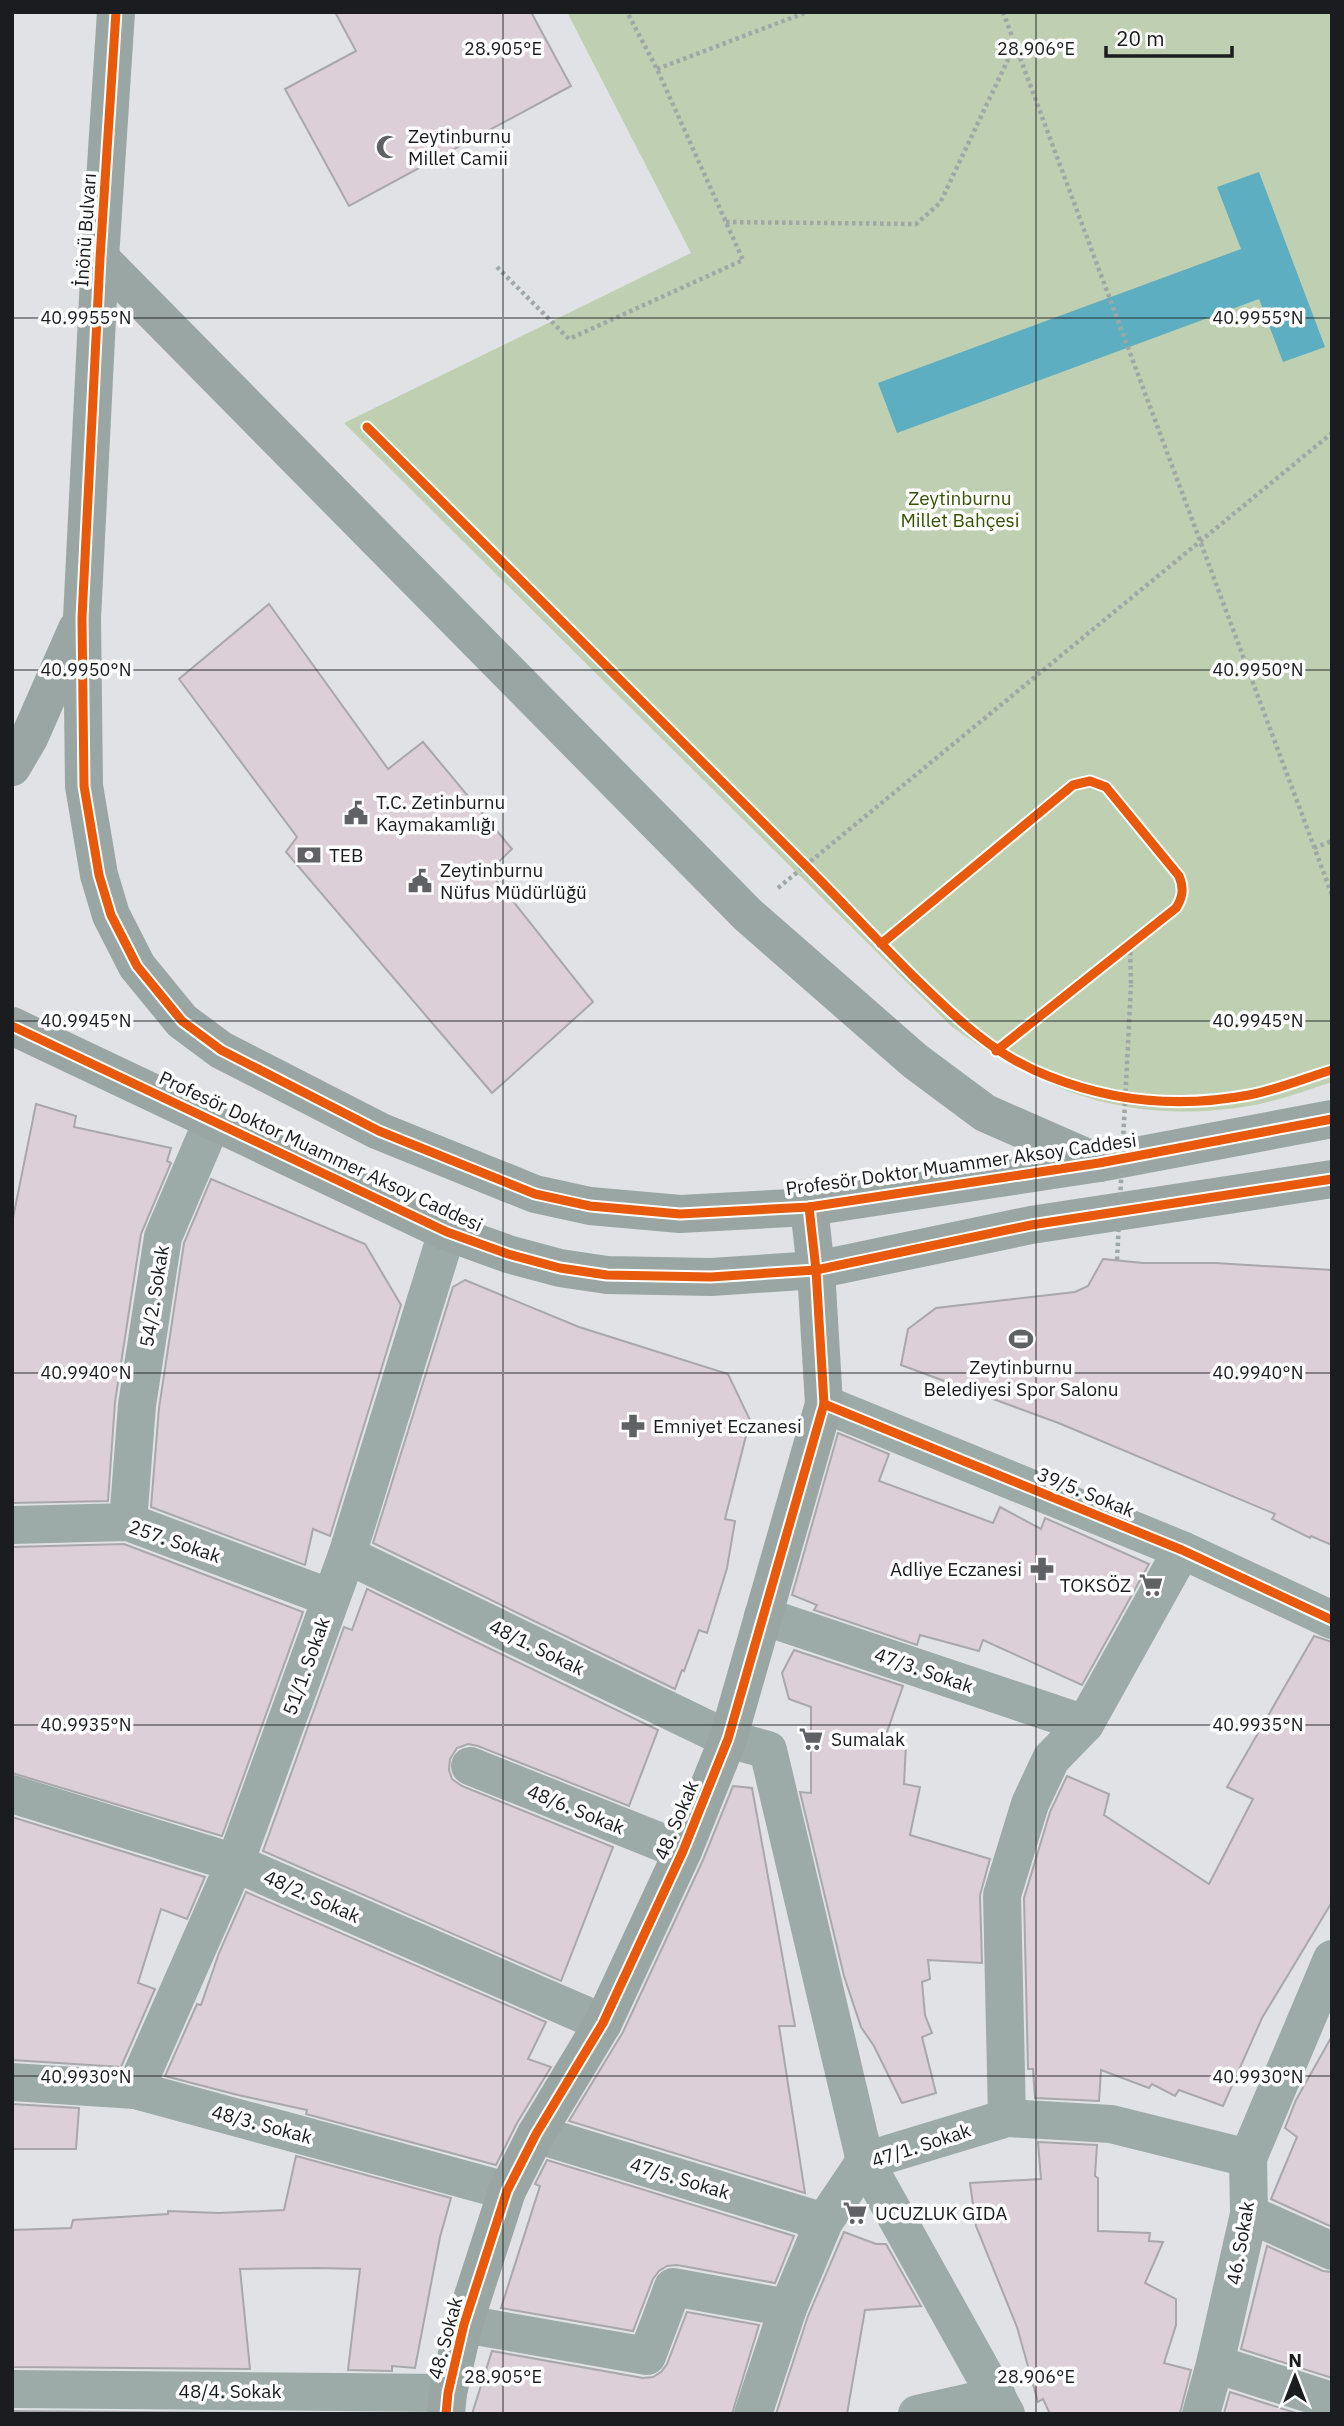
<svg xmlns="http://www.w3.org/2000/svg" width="1344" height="2426" font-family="'IBM Plex Sans',sans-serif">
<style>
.green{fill:#bfcfb2}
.water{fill:#5daec0}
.building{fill:#ddcfd7;stroke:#a8a8aa;stroke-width:2}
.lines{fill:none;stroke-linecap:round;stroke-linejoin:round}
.path{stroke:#9fa8a7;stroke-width:4.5;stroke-dasharray:3.5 3.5;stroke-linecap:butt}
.minor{stroke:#9caba7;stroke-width:38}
.major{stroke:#9aa6a3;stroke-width:38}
.path-bridge{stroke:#9fa8a7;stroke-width:4.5;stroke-dasharray:3.5 3.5;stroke-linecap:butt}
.cycleway-casing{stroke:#fff;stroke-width:13}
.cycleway{stroke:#e8590c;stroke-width:9}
.ticks{fill:none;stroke:#1b1c1f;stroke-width:2;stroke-opacity:0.45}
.labels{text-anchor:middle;stroke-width:7;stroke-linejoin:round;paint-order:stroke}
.poi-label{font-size:19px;fill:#1b1c1f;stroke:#fff;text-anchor:start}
.street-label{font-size:19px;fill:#1b1c1f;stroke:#fff}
.park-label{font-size:19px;fill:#355202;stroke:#fff}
.ticks-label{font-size:18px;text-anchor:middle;fill:#1b1c1f;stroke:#fff;stroke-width:7;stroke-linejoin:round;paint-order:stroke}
</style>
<rect width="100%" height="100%" fill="#e0e2e5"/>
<path class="green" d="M 567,12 L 1332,12 L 1332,1082 C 1307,1090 1281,1100 1255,1105 C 1135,1126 1048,1096 951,1026 L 344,423 L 691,253 Z"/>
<path class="water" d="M 1259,172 L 1325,347 L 1283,362 L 1259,299 L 897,433 L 878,383 L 1241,249 L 1217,187 Z"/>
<g class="building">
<path d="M 335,12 L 531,12 L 571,86 L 349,206 L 285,89 L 356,51 Z"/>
<path d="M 269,604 L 388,769 L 423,742 L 512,849 L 489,871 L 593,1002 L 492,1093 L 286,852 L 297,837 L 179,679 Z"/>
<path d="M 36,1104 L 76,1116 L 74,1127 L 171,1148 L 167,1161 L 171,1163 L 141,1234 L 115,1402 L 108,1501 L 12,1503 L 12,1223 Z"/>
<path d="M 211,1179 L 365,1244 L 401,1305 L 330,1536 L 313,1529 L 305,1565 L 151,1507 L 159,1408 L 184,1243 Z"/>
<path d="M 1103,1259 L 1143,1263 L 1215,1263 L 1332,1270 L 1332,1545 L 1311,1536 L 1310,1538 L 1272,1519 L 1275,1514 L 1061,1424 L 901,1365 L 908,1329 L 936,1308 L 1075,1292 L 1088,1286 Z"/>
<path d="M 465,1280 L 579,1327 L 728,1374 L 750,1420 L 725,1519 L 735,1521 L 727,1568 L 707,1633 L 699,1630 L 684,1671 L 682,1670 L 675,1689 L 373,1543 L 453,1287 Z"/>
<path d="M 838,1433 L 889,1454 L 879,1481 L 993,1523 L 1000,1507 L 1041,1529 L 1045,1518 L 1149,1564 L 1082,1685 L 983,1640 L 979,1651 L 920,1635 L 917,1645 L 814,1610 L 817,1605 L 792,1595 Z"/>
<path d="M 124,1544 L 303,1612 L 222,1836 L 12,1773 L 12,1547 Z"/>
<path d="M 367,1589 L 658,1730 L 629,1806 L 478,1746 L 468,1744 L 457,1748 L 450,1759 L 449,1770 L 452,1779 L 462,1786 L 613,1847 L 561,1981 L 263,1851 L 344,1627 L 352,1630 Z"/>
<path d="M 1314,1636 L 1332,1642 L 1332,1902 L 1262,2018 L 1223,2106 L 1179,2090 L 1175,2096 L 1152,2084 L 1149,2088 L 1101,2070 L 1099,2101 L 1035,2098 L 1033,2069 L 1028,2069 L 1024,1898 L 1050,1812 L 1067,1776 L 1109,1794 L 1104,1815 L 1209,1884 L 1253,1799 L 1227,1787 Z"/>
<path d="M 794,1650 L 903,1686 L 886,1735 L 906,1744 L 904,1784 L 920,1787 L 910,1835 L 990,1859 L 980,1895 L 982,1963 L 928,1960 L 930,1979 L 922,1982 L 925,2015 L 932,2033 L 922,2037 L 936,2093 L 902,2103 L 874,2046 L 861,2027 L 844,1976 L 800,1792 L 811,1793 L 811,1707 L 789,1699 L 782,1673 Z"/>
<path d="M 733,1786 L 752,1788 L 795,2026 L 779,2026 L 805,2193 L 569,2121 L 623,2032 L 703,1860 Z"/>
<path d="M 12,1817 L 205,1877 L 187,1919 L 161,1909 L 138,1983 L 155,1989 L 121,2067 L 12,2060 Z"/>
<path d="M 246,1892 L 546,2022 L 528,2059 L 551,2067 L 517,2123 L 496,2165 L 306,2114 L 307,2110 L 238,2095 L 165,2076 L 197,2004 L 201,2005 L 219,1953 Z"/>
<path d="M 1332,2036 L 1332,2227 L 1271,2199 L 1297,2137 L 1285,2128 L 1296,2100 Z"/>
<path d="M 12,2104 L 79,2108 L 76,2149 L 12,2149 Z"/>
<path d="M 1038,2142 L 1097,2145 L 1095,2176 L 1098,2178 L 1098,2231 L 1150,2233 L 1149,2241 L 1163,2242 L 1145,2283 L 1176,2299 L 1176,2325 L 1164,2363 L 1191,2370 L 1180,2413 L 1050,2414 L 1043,2399 L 1038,2402 L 1017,2327 L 976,2226 L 970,2183 L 1041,2179 Z"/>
<path d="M 296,2156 L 451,2198 L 440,2237 L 415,2368 L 392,2366 L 392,2371 L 348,2370 L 360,2269 L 317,2268 L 240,2269 L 250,2369 L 12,2367 L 12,2230 L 71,2228 L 73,2220 L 168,2214 L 168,2211 L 219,2213 L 284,2210 Z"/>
<path d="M 547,2160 L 794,2236 L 775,2283 L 677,2265 L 667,2266 L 659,2271 L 653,2279 L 633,2331 L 501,2308 L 540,2186 L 535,2184 Z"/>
<path d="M 844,2232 L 876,2244 L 886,2244 L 921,2306 L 865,2310 L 847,2414 L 776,2414 L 808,2316 Z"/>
<path d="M 1267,2246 L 1323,2271 L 1332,2272 L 1332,2378 L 1241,2349 Z"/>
<path d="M 687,2312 L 759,2325 L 732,2414 L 472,2414 L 492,2351 L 643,2378 L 653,2377 L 661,2372 L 667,2364 Z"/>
<path d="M 1230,2392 L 1299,2414 L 1224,2413 Z"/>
<path d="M 12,2411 L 255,2413 L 255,2414 L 12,2414 Z"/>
</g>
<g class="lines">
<g class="path">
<path d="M 1003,12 L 1332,895"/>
<path d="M 657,69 L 807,12"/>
<path d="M 726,222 L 916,224 L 940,203 L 1014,47"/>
<path d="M 497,267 L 569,339 L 743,260 L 657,69 L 627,12"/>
<path d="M 1314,848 L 1332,841"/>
<path d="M 778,888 L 1332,433"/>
<path d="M 1130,945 L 1131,985"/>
</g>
<g class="minor">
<path d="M 824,1404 L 1182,1550 L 1332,1620"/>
<path d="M 128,1522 L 137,1405 L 163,1237 L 212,1122"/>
<path d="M 12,1525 L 128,1522 L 331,1598"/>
<path d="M 347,1555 L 728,1739 L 768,1750 L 865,2161 L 1006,2414"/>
<path d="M 763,1616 L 1085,1724"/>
<path d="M 470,1766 L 683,1851"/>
<path d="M 12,1794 L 235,1863 L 603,2023"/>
<path d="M 12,2082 L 135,2090 L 507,2191"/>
<path d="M 135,2090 L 235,1863 L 347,1555 L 447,1232"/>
<path d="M 1007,2118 L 1002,1895 L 1030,1804 L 1051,1759 L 1085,1724 L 1182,1550"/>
<path d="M 536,2134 L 824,2222"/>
<path d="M 1249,2214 L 1332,2251"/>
<path d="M 464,2324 L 647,2356 L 673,2287 L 788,2308"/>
<path d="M 1215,2364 L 1332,2401"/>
<path d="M 12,2389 L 448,2393"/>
<path d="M 753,2414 L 788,2308 L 824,2222 L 865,2161 L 1007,2118 L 1111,2124 L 1248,2158"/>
<path d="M 917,2414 L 997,2396"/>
<path d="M 1201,2414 L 1215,2364 L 1249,2214 L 1248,2158 L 1332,1959"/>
</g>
<g class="major">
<path d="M 116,12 L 100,258 L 82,618 L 84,786 L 99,875 L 111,915 L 137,966 L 182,1021 L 221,1050 L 379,1131 L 535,1194 L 590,1206 L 680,1214 L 809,1207 L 1099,1163 L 1332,1119"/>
<path d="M 100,258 L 748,915 L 915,1061 L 985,1113 L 1099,1163"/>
<path d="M 12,767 L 29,738 L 77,629"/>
<path d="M 12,1026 L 447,1232 L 508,1254 L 560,1268 L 607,1275 L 711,1277 L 816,1270 L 1031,1225 L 1332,1179"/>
<path d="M 446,2414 L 448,2393 L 464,2324 L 507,2191 L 536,2134 L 603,2023 L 683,1851 L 728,1739 L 824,1404 L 816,1270 L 809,1207"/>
</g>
<path class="path-bridge" d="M 1117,1260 L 1131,985"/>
<g class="cycleway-casing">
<g id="cycleway">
<path d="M 116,12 L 100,258 L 82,618 L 84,786 L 99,875 L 111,915 L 137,966 L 182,1021 L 221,1050 L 379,1131 L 535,1194 L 590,1206 L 680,1214 L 809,1207 L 1099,1163 L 1332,1119"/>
<path d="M 367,427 C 512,572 657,716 802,862 C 840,900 876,939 914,977 C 956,1018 993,1055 1048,1076 C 1113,1102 1180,1108 1249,1095 C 1276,1090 1305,1078 1332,1070"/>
<path d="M 881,944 L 1073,785 L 1090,781 L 1106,787 L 1179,876 C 1184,888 1183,897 1176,908 L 996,1051"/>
<path d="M 12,1026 L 447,1232 L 508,1254 L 560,1268 L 607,1275 L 711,1277 L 816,1270 L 1031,1225 L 1332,1179"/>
<path d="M 824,1404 L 1182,1550 L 1332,1620"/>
<path d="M 446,2414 L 448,2393 L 464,2324 L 507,2191 L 536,2134 L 603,2023 L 683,1851 L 728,1739 L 824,1404 L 816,1270 L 809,1207"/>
</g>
</g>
<use href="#cycleway" class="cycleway"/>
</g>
<path class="ticks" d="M 503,12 L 503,2414M 1036,12 L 1036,2414M 12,318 L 1332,318M 12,670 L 1332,670M 12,1021 L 1332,1021M 12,1373 L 1332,1373M 12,1725 L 1332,1725M 12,2076 L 1332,2076"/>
<defs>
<g id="mosque-bare" transform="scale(1.89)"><path d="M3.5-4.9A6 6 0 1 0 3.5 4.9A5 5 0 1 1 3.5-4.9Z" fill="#606164" stroke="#fff" stroke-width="2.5" paint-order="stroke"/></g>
<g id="civic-bare" transform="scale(1.89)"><path d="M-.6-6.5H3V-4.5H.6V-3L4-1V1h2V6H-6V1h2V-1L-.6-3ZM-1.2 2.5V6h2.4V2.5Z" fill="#606164" stroke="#fff" stroke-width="2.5" paint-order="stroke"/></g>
<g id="bank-bare" transform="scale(1.89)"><path d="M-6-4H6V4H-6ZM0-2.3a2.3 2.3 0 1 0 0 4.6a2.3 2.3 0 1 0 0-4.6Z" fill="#606164" stroke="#fff" stroke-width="2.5" paint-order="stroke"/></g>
<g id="stadium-bare" transform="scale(1.89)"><path d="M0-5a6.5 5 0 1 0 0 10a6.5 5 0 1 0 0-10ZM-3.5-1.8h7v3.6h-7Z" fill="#606164" stroke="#fff" stroke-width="2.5" paint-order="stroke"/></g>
<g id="pharmacy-bare" transform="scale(1.89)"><path d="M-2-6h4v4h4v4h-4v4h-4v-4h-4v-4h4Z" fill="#606164" stroke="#fff" stroke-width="2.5" paint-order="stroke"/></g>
<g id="supermarket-bare" transform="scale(1.89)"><path d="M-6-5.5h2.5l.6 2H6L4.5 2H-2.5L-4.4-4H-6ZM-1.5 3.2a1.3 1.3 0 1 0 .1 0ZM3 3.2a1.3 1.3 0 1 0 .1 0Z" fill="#606164" stroke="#fff" stroke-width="2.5" paint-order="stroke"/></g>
</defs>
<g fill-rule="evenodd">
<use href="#mosque-bare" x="388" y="147"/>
<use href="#civic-bare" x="356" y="813"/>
<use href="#bank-bare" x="309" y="855"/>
<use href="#civic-bare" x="420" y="881"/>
<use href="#stadium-bare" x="1021" y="1339"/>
<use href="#pharmacy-bare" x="633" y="1426"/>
<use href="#pharmacy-bare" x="1042" y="1569"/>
<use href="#supermarket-bare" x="1151" y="1585"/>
<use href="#supermarket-bare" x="811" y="1739"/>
<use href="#supermarket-bare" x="855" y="2213"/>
</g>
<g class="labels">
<g class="poi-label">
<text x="408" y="143">Zeytinburnu<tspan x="408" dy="22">Millet Camii</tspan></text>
<text x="376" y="809">T.C. Zetinburnu<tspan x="376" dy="22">Kaymakamlığı</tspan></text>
<text x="329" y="862">TEB</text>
<text x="440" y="877">Zeytinburnu<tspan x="440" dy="22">Nüfus Müdürlüğü</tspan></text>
<text x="1021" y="1374" text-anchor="middle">Zeytinburnu<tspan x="1021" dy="22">Belediyesi Spor Salonu</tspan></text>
<text x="653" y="1433">Emniyet Eczanesi</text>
<text x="1022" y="1576" text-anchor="end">Adliye Eczanesi</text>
<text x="1131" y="1592" text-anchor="end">TOKSÖZ</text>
<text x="831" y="1746">Sumalak</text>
<text x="875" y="2220">UCUZLUK GIDA</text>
</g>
<g class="street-label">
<text transform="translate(85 230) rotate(-86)" y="7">İnönü Bulvarı</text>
<text transform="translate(321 1151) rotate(25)" y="7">Profesör Doktor Muammer Aksoy Caddesi</text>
<text transform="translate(961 1164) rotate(-8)" y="7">Profesör Doktor Muammer Aksoy Caddesi</text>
<text transform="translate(154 1296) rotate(-81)" y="7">54/2. Sokak</text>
<text transform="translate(1086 1492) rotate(22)" y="7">39/5. Sokak</text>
<text transform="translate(175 1541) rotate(19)" y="7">257. Sokak</text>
<text transform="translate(537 1647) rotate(26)" y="7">48/1. Sokak</text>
<text transform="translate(306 1666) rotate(-70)" y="7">51/1. Sokak</text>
<text transform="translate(924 1670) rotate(19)" y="7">47/3. Sokak</text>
<text transform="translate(576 1809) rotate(22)" y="7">48/6. Sokak</text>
<text transform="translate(676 1820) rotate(-67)" y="7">48. Sokak</text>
<text transform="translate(312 1896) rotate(24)" y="7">48/2. Sokak</text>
<text transform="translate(262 2124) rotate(15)" y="7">48/3. Sokak</text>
<text transform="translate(921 2145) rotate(-18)" y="7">47/1. Sokak</text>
<text transform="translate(680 2178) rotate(17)" y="7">47/5. Sokak</text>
<text transform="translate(1240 2243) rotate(-80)" y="7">46. Sokak</text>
<text transform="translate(445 2338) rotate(-75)" y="7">48. Sokak</text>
<text x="230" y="2398">48/4. Sokak</text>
</g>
<g class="park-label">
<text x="960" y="505">Zeytinburnu<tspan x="960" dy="22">Millet Bahçesi</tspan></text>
</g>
</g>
<g class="ticks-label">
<text x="503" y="55">28.905°E</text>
<text x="1036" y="55">28.906°E</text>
<text x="86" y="324">40.9955°N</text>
<text x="1258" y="324">40.9955°N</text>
<text x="86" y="676">40.9950°N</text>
<text x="1258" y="676">40.9950°N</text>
<text x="86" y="1027">40.9945°N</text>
<text x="1258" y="1027">40.9945°N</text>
<text x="86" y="1379">40.9940°N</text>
<text x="1258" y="1379">40.9940°N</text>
<text x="86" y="1731">40.9935°N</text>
<text x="1258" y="1731">40.9935°N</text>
<text x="86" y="2083">40.9930°N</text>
<text x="1258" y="2083">40.9930°N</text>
<text x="503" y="2383">28.905°E</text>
<text x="1036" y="2383">28.906°E</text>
</g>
<rect width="1344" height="2426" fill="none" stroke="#1b1c1f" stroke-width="28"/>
<g transform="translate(1295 2377)" stroke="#ffffff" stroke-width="5" paint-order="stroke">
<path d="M0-5L12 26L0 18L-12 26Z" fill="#1b1c1f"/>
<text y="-10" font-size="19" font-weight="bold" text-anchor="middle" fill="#1b1c1f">N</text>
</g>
<path d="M1106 46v10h126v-10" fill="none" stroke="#1b1c1f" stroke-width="3.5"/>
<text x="1116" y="46" font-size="21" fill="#1b1c1f" stroke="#ffffff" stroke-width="5" paint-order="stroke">20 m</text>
</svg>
